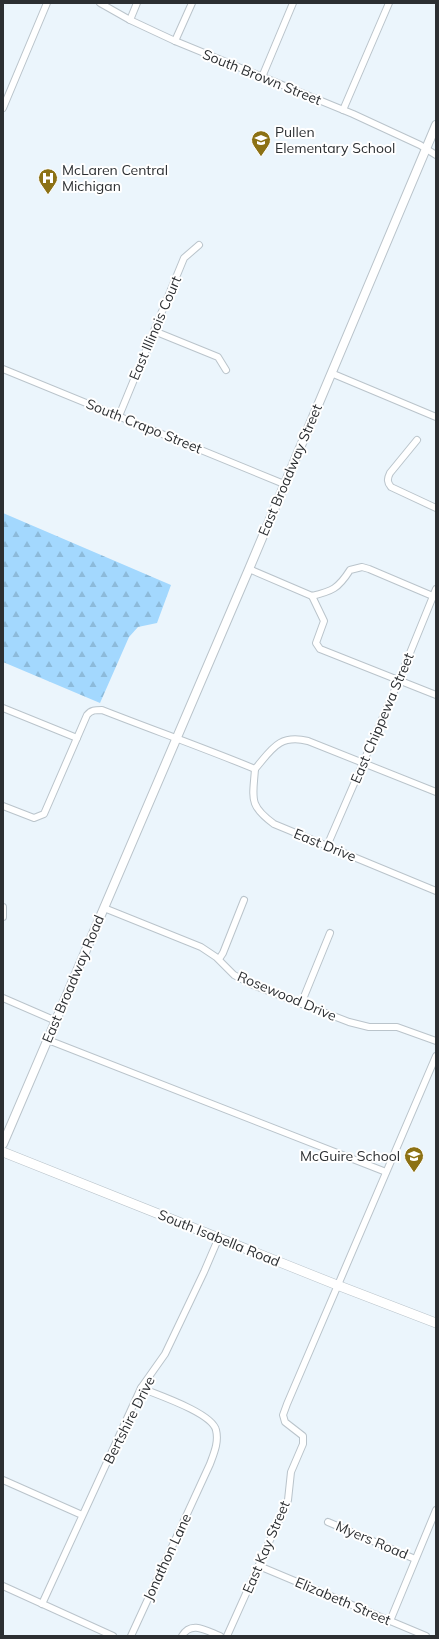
<svg xmlns="http://www.w3.org/2000/svg" width="439" height="1639" font-family="Mulish,sans-serif">
<style>
.forest{fill:url(#forest-firs)}
.lines{fill:none;stroke-linecap:round;stroke-linejoin:round}
.minor-casing{stroke:#bac4cb;stroke-width:8}
.tertiary-casing{stroke:#bac4cb;stroke-width:10}
.secondary-casing{stroke:#bac4cb;stroke-width:10}
.minor{stroke:#fff;stroke-width:6}
.tertiary{stroke:#fff;stroke-width:8}
.secondary{stroke:#fff;stroke-width:9}
.labels{text-anchor:middle;stroke-width:4;stroke-linejoin:round;paint-order:stroke}
.street-label{font-size:14px;fill:#2c2f32;stroke:#fff}
.poi-label{font-size:14px;fill:#2c2f32;stroke:#fff;text-anchor:start}
</style>
<defs>
<pattern id="forest-firs" width="22" height="20" patternUnits="userSpaceOnUse"><rect width="22" height="20" fill="#a3d8fe"/><path d="M5 1l3.5 6h-7zM16 11l3.5 6h-7z" fill="#8cbada"/></pattern>
</defs>
<rect width="100%" height="100%" fill="#ebf5fc"/>
<path class="forest" d="M 3,513 L 171,585 L 157,623 L 138,627 L 129,637 L 100,703 L 3,662 Z"/>
<g class="lines">
<g class="minor-casing">
<g id="minor">
<path d="M 100,3 L 130,20 L 175,41 L 353,114 L 420,145 L 436,155"/>
<path d="M 130,20 L 137,3"/>
<path d="M 175,41 L 192,3"/>
<path d="M 262,77 L 293,3"/>
<path d="M 3,108 L 47,3"/>
<path d="M 343,110 L 389,3"/>
<path d="M 154,331 L 218,357 L 226,370"/>
<path d="M 3,369 L 284,484"/>
<path d="M 331,373 L 436,417"/>
<path d="M 119,416 L 184,258 L 199,245"/>
<path d="M 417,440 L 390,473 C 387,479 387,482 391,487 L 436,508"/>
<path d="M 249,569 L 312,596"/>
<path d="M 312,596 L 324,621 L 316,643 L 320,649 L 436,695"/>
<path d="M 312,596 C 332,591 338,589 350,570 L 362,567 L 369,569 L 435,597"/>
<path d="M 3,708 L 77,738"/>
<path d="M 255,769 C 253,798 248,805 274,824 L 436,891"/>
<path d="M 255,769 C 272,749 279,734 308,741 L 436,792"/>
<path d="M 3,806 L 34,818 L 44,814 L 87,715 C 91,710 95,710 102,710 C 153,730 204,748 255,769"/>
<path d="M 327,846 L 399,680 L 436,589"/>
<path d="M 3,907 L 3,917"/>
<path d="M 104,908 L 201,947 L 216,957 L 234,975 L 253,985 L 349,1022 L 369,1027 L 397,1027 L 436,1041"/>
<path d="M 219,959 L 223,953 L 244,900"/>
<path d="M 3,998 L 56,1021"/>
<path d="M 301,1004 L 330,933"/>
<path d="M 48,1040 L 386,1172"/>
<path d="M 3,1480 L 82,1515"/>
<path d="M 328,1522 L 415,1559"/>
<path d="M 259,1566 L 426,1636"/>
<path d="M 3,1586 L 113,1636"/>
<path d="M 42,1604 L 141,1388 L 165,1354 L 204,1272 L 219,1237"/>
<path d="M 390,1621 L 436,1510"/>
<path d="M 131,1636 L 210,1464 C 214,1453 219,1442 216,1430 C 212,1413 158,1395 141,1388"/>
<path d="M 182,1636 C 191,1620 207,1631 220,1636"/>
<path d="M 227,1636 L 288,1500 L 291,1472 L 303,1444 L 303,1436 L 285,1422 L 283,1415 L 287,1404 L 436,1056"/>
</g>
</g>
<g class="tertiary-casing">
<path id="tertiary" d="M 3,1144 L 249,569 L 436,125"/>
</g>
<g class="secondary-casing">
<path id="secondary" d="M 3,1152 L 337,1285 L 436,1323"/>
</g>
<use href="#minor" class="minor"/>
<use href="#tertiary" class="tertiary"/>
<use href="#secondary" class="secondary"/>
</g>
<defs>
<g id="school-pin" transform="scale(1)"><path d="M0 17L-7.5 6A9.5 9.5 0 1 1 7.5 6Z" fill="#8c7114" stroke="#fff"/><path d="M0-5L7-2L0 1L-7-2ZM-4 1L0 2.5L4 1V4Q0 6-4 4Z" fill="#fff"/></g>
<g id="hospital-pin" transform="scale(1)"><path d="M0 17L-7.5 6A9.5 9.5 0 1 1 7.5 6Z" fill="#8c7114" stroke="#fff"/><path d="M-5-5h3v3.5h4V-5h3V5h-3V1.5h-4V5h-3Z" fill="#fff"/></g>
</defs>
<g fill-rule="evenodd">
<use href="#school-pin" x="261" y="140"/>
<use href="#hospital-pin" x="48" y="178"/>
<use href="#school-pin" x="414" y="1156"/>
</g>
<g class="labels">
<g class="street-label">
<text transform="translate(262 77) rotate(22)" y="5">South Brown Street</text>
<text transform="translate(155 328) rotate(-67)" y="5">East Illinois Court</text>
<text transform="translate(144 426) rotate(22)" y="5">South Crapo Street</text>
<text transform="translate(290 470) rotate(-67)" y="5">East Broadway Street</text>
<text transform="translate(382 718) rotate(-67)" y="5">East Chippewa Street</text>
<text transform="translate(325 845) rotate(22)" y="5">East Drive</text>
<text transform="translate(73 979) rotate(-67)" y="5">East Broadway Road</text>
<text transform="translate(287 996) rotate(23)" y="5">Rosewood Drive</text>
<text transform="translate(219 1238) rotate(22)" y="5">South Isabella Road</text>
<text transform="translate(129 1420) rotate(-63)" y="5">Bertshire Drive</text>
<text transform="translate(372 1540) rotate(23)" y="5">Myers Road</text>
<text transform="translate(266 1547) rotate(-67)" y="5">East Kay Street</text>
<text transform="translate(167 1557) rotate(-65)" y="5">Jonathon Lane</text>
<text transform="translate(343 1601) rotate(23)" y="5">Elizabeth Street</text>
</g>
<g class="poi-label">
<text x="275" y="137">Pullen<tspan x="275" dy="16">Elementary School</tspan></text>
<text x="62" y="175">McLaren Central<tspan x="62" dy="16">Michigan</tspan></text>
<text x="400" y="1161" text-anchor="end">McGuire School</text>
</g>
</g>
<rect width="439" height="1639" fill="none" stroke="#2c2f32" stroke-width="8"/>
</svg>
